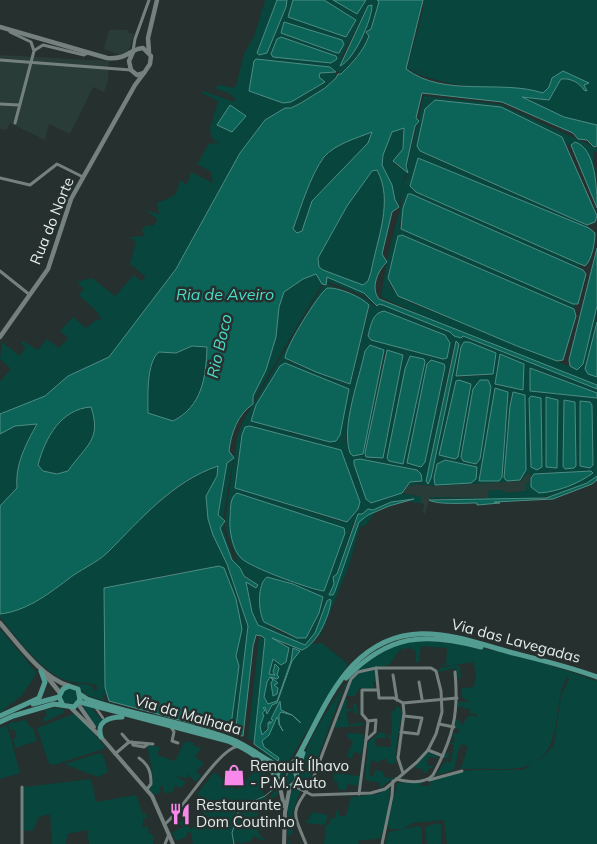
<svg xmlns="http://www.w3.org/2000/svg" width="597" height="844" font-family="Mulish,sans-serif">
<style>
.built{fill:#2a3c38}
.green{fill:#07453d;fill-rule:evenodd}
.water{fill:#0c6459;stroke:#4d8d84;fill-rule:evenodd}
.lines{fill:none;stroke-linecap:round;stroke-linejoin:round}
.stream{stroke:#4d8d84;stroke-width:1}
.pedestrian{stroke:#75817f;stroke-width:2.5}
.minor{stroke:#75817f;stroke-width:3}
.tertiary{stroke:#75817f;stroke-width:4}
.secondary{stroke:#75817f;stroke-width:4.5}
.primary{stroke:#529c91;stroke-width:5}
.labels{text-anchor:middle;stroke-width:5;stroke-linejoin:round;paint-order:stroke}
.street-label{font-size:15px;fill:#e5ecea;stroke:#26302e}
.poi-label{font-size:15px;fill:#e5ecea;stroke:#26302e;text-anchor:start}
.water-label{font-size:16px;font-style:italic;fill:#48ddc8;stroke:#26302e}
</style>
<rect width="100%" height="100%" fill="#26302e"/>
<g class="built">
<path d="M 109,30 L 128,30 L 127,32 L 134,34 L 129,50 L 120,55 L 104,49 Z"/>
<path d="M 0,55 L 109,61 L 108,80 L 104,92 L 93,87 L 70,134 L 49,124 L 45,140 L 10,123 L 6,130 L 0,129 Z"/>
<path d="M 528,473 L 531,475 L 527,491 L 505,493 L 489,490 L 489,498 L 430,497 L 425,514 L 423,513 L 424,504 L 421,503 L 421,497 L 402,493 L 409,485 L 413,484 L 437,486 L 520,481 Z"/>
</g>
<g class="green">
<path d="M 265,0 L 277,0 L 258,50 L 257,53 L 261,55 L 267,51 L 287,0 L 293,0 L 290,9 L 347,37 L 356,20 L 324,0 L 333,0 L 357,14 L 366,0 L 377,0 L 379,2 L 371,29 L 367,31 L 369,36 L 362,50 L 341,74 L 330,67 L 255,60 L 249,88 C 289,107 288,105 325,82 L 319,77 L 320,73 L 335,73 L 336,78 L 325,88 L 291,108 L 224,182 L 176,269 L 109,357 L 68,376 L 45,396 L 0,414 L 0,381 L 11,369 L 0,359 L 2,342 L 20,356 L 25,348 L 21,343 L 23,341 L 38,350 L 47,339 L 59,348 L 68,338 L 60,331 L 73,317 L 86,328 L 97,319 L 100,321 L 102,318 L 98,317 L 99,314 L 79,295 L 84,289 L 77,282 L 92,278 L 115,296 L 134,275 L 141,281 L 146,277 L 130,264 L 136,242 L 129,237 L 145,236 L 142,230 L 147,225 L 153,226 L 157,222 L 156,218 L 145,210 L 159,214 L 157,202 L 166,200 L 176,194 L 180,180 L 187,185 L 191,172 L 213,183 L 211,172 L 197,164 L 209,143 L 213,145 L 215,142 L 222,146 L 211,137 L 210,128 L 218,101 L 202,93 L 204,91 L 234,102 L 235,99 L 229,93 L 216,89 L 216,87 L 220,85 L 234,88 L 236,86 L 244,54 L 255,34 ZM 368,6 L 372,7 L 355,51 L 341,66 L 342,56 ZM 281,33 L 344,43 L 339,52 L 337,53 Z"/>
<path d="M 423,0 L 597,0 L 597,125 L 564,117 L 522,98 L 526,96 L 549,100 L 560,79 C 570,78 579,82 584,90 L 586,84 L 584,82 L 563,71 L 552,78 L 549,87 L 543,93 C 525,89 509,89 490,88 C 461,87 434,81 407,70 L 430,74 L 407,69 L 423,10 Z"/>
<path d="M 424,96 L 500,104 L 597,148 L 597,152 L 594,151 L 593,163 L 597,178 L 583,146 L 577,142 L 567,146 L 566,143 L 435,100 L 425,109 L 418,140 L 420,151 L 425,154 L 587,225 L 589,228 L 418,158 L 410,186 L 416,192 L 580,264 L 579,268 L 411,194 L 407,196 L 399,227 L 576,305 L 574,309 L 405,236 C 390,262 374,286 411,303 L 571,367 L 583,364 L 597,306 C 597,329 588,351 586,372 L 597,377 L 597,385 L 436,322 L 381,297 L 387,259 L 401,205 C 399,196 403,181 408,173 L 404,176 L 399,204 L 395,200 C 395,187 385,179 382,167 C 380,156 388,142 392,132 L 404,127 L 403,149 L 398,155 L 394,164 L 408,173 L 408,161 Z"/>
<path d="M 373,132 L 368,143 L 312,201 L 302,231 L 297,233 L 293,229 C 300,209 312,173 325,157 C 336,143 357,138 373,132 Z"/>
<path d="M 376,169 C 394,201 377,239 371,272 L 368,281 L 363,285 L 323,270 L 319,267 L 318,258 L 347,205 L 372,171 Z"/>
<path d="M 316,274 L 322,284 L 253,401 L 253,396 C 263,378 270,359 275,339 C 279,324 275,306 283,293 C 289,283 306,278 316,274 Z"/>
<path d="M 327,277 C 339,281 370,294 375,305 L 366,297 L 329,282 L 327,284 L 367,299 L 375,307 L 379,304 L 383,305 L 450,332 L 461,338 L 462,336 L 597,389 L 597,393 L 538,370 L 529,369 L 535,392 L 597,398 L 597,476 C 547,511 486,496 429,499 L 432,497 L 488,498 L 489,490 L 504,490 L 505,493 L 526,491 L 526,483 L 529,483 L 531,475 L 528,473 L 521,481 L 437,486 L 413,484 L 413,487 L 409,485 L 410,482 L 420,483 L 416,470 L 368,460 L 354,464 L 366,499 L 369,502 L 402,493 L 421,497 L 421,503 L 410,502 L 413,499 L 391,502 L 373,510 L 368,509 L 358,516 L 353,523 L 337,574 L 332,578 L 334,584 L 330,595 L 335,591 L 355,527 L 363,518 L 376,511 L 366,525 L 360,527 L 349,566 L 320,636 L 318,635 L 327,601 L 315,633 L 305,645 L 258,625 L 252,612 L 246,582 L 252,586 L 253,581 C 236,571 228,551 221,533 L 220,528 L 222,525 L 224,524 L 223,529 L 233,558 L 238,562 L 225,528 L 225,521 L 218,515 L 227,463 L 233,460 L 223,518 L 225,521 L 237,437 L 242,423 L 322,287 L 327,284 ZM 330,287 C 343,290 364,297 369,309 L 352,379 L 347,384 L 288,361 L 285,355 L 323,292 ZM 384,311 L 445,335 L 450,347 L 447,358 L 443,359 L 371,340 C 371,328 369,313 384,311 ZM 454,343 L 459,344 L 431,478 L 426,483 ZM 384,350 L 362,456 L 357,455 L 346,442 L 346,438 L 365,351 ZM 385,351 L 402,354 L 403,356 L 388,435 L 380,459 L 369,458 L 365,453 ZM 496,353 L 491,375 L 458,377 ZM 409,356 L 416,400 L 403,464 L 389,461 L 387,458 ZM 431,360 L 444,364 L 445,371 L 425,462 L 409,465 L 407,463 L 427,364 ZM 285,363 L 349,389 L 332,442 L 291,433 L 252,414 ZM 524,364 L 523,390 L 496,385 ZM 480,380 L 491,387 L 480,459 L 476,464 L 463,461 L 461,457 L 473,389 ZM 497,388 L 506,391 L 508,395 L 504,449 L 479,481 ZM 511,394 L 525,473 L 520,480 L 504,478 ZM 452,396 L 455,459 L 439,455 ZM 545,398 L 558,400 L 558,468 L 546,467 ZM 580,401 L 590,402 L 580,467 L 579,403 ZM 341,450 L 360,502 L 358,509 L 347,522 L 339,521 L 236,488 L 239,453 ZM 445,460 L 476,466 L 478,471 L 434,482 L 437,464 ZM 593,472 L 584,479 L 537,492 L 531,487 L 531,478 L 536,473 ZM 235,494 L 345,533 L 325,589 L 322,591 C 308,588 247,567 240,557 C 228,541 226,510 235,494 ZM 265,578 L 324,599 L 312,629 L 306,638 C 291,639 272,630 262,619 L 261,589 Z"/>
<path d="M 192,346 L 207,347 C 206,378 202,406 172,421 L 148,413 C 148,397 146,363 159,352 L 176,353 Z"/>
<path d="M 91,406 C 102,441 86,445 68,471 L 57,474 L 43,471 L 38,465 C 46,437 61,411 91,406 Z"/>
<path d="M 36,422 L 38,423 C 26,443 15,464 17,488 L 0,506 L 0,434 L 15,426 Z"/>
<path d="M 218,466 L 217,476 L 206,496 L 225,560 L 248,626 L 235,735 L 226,734 L 230,728 L 234,706 L 239,666 L 236,656 L 242,629 L 236,599 L 224,568 L 182,572 L 104,588 L 106,696 L 103,695 L 105,701 L 86,695 L 76,683 L 91,685 L 95,691 L 98,689 L 96,685 C 85,681 75,684 65,680 C 41,672 15,635 0,617 L 0,614 C 26,611 47,595 67,580 C 80,570 97,563 108,552 C 143,517 171,485 218,466 Z"/>
<path d="M 0,629 L 37,673 L 22,695 L 0,713 Z"/>
<path d="M 259,636 L 265,639 L 254,741 L 248,739 Z"/>
<path d="M 272,638 L 302,650 L 309,644 L 322,643 L 348,664 L 289,761 C 276,767 263,752 253,745 L 278,761 L 279,758 L 264,747 L 262,741 L 268,736 L 277,716 L 279,720 L 281,712 L 286,712 L 297,720 L 287,711 L 281,710 L 280,702 L 271,719 L 273,719 L 270,725 L 267,725 L 265,733 L 262,735 L 260,734 L 260,726 L 264,715 L 263,708 L 265,707 L 267,714 L 272,705 L 277,703 L 292,661 L 299,651 L 292,648 L 291,661 L 276,702 L 268,704 L 264,697 L 267,682 L 270,677 L 273,680 L 272,690 L 276,693 L 275,681 L 271,677 L 275,677 L 279,668 L 275,664 L 273,672 L 275,675 L 269,674 L 273,659 L 281,665 L 286,662 L 287,645 Z"/>
<path d="M 414,641 C 473,641 541,661 597,681 L 597,844 L 447,844 L 444,820 L 412,823 L 403,829 L 389,829 L 387,826 L 397,783 L 421,782 L 421,786 L 429,786 L 431,780 L 451,773 L 472,770 L 523,770 L 543,757 L 554,745 L 561,696 L 569,679 L 567,677 C 550,707 567,754 524,767 C 511,771 478,768 461,769 L 468,746 L 462,744 L 459,748 L 454,770 L 436,775 L 443,764 L 447,761 L 448,759 L 444,757 L 445,753 L 449,753 L 448,762 L 451,762 L 454,745 L 449,743 L 454,742 L 455,738 L 452,738 L 454,732 L 458,734 L 460,730 L 455,728 L 456,720 L 462,721 L 459,723 L 462,725 L 469,715 L 477,717 L 478,715 L 469,713 L 470,709 L 463,708 L 463,705 L 461,708 L 458,707 L 458,702 L 469,702 L 462,697 L 462,688 L 474,687 L 476,673 L 473,662 L 454,665 L 460,666 L 461,678 L 457,678 L 456,668 L 438,672 L 440,668 L 453,665 L 437,665 L 446,664 L 447,648 L 421,646 L 419,662 L 416,662 L 415,650 L 411,650 L 412,647 L 404,649 L 400,654 L 402,650 L 401,648 L 390,664 L 376,669 L 376,681 L 373,683 L 374,688 L 378,690 L 360,688 L 355,696 L 345,696 L 347,687 L 344,687 L 310,779 L 305,781 L 301,779 C 294,754 347,676 368,660 C 382,650 398,645 414,641 Z"/>
<circle cx="70" cy="696" r="8"/>
<path d="M 344,699 L 347,699 L 346,709 L 353,709 L 353,704 L 356,704 L 359,713 L 355,714 L 354,710 L 346,712 L 349,725 L 362,722 L 365,725 L 334,728 L 337,719 L 344,718 L 338,717 Z"/>
<path d="M 83,704 L 94,707 L 94,711 L 102,720 L 97,727 L 83,709 Z"/>
<path d="M 396,706 L 399,707 L 402,712 L 396,748 L 396,764 L 387,763 L 387,759 L 380,760 L 379,763 L 371,760 L 369,776 L 373,776 L 376,769 L 383,772 L 384,777 L 394,778 L 380,788 L 379,783 L 365,780 L 368,742 L 380,732 L 385,733 L 385,738 L 375,738 L 376,746 L 391,747 L 391,738 L 388,738 L 388,735 L 392,735 L 391,711 L 396,710 Z"/>
<path d="M 58,708 L 63,709 L 64,713 L 44,722 L 43,718 L 47,716 L 45,710 Z"/>
<path d="M 74,714 L 84,722 L 106,748 L 54,765 L 49,764 L 37,728 Z"/>
<path d="M 26,719 L 28,725 L 33,728 L 37,741 L 15,748 L 13,739 L 17,737 L 14,729 L 10,730 L 8,725 L 14,721 L 15,723 Z"/>
<path d="M 7,725 L 20,773 L 0,779 L 0,728 Z"/>
<path d="M 348,733 L 364,734 L 362,754 L 354,752 L 352,758 L 346,757 L 353,742 L 347,737 Z"/>
<path d="M 173,738 L 185,743 L 186,741 L 193,743 L 193,745 L 201,748 L 195,757 L 204,763 L 196,771 L 201,776 L 196,782 L 187,774 L 187,778 L 176,776 L 186,782 L 181,788 L 175,785 L 173,792 L 170,791 L 169,794 L 163,792 L 163,785 L 159,789 L 161,792 L 154,795 L 149,789 C 158,778 147,758 148,745 L 160,747 L 157,755 L 175,761 L 184,743 Z"/>
<path d="M 428,752 L 441,758 L 429,757 L 428,760 L 424,760 L 427,761 L 428,766 L 433,766 L 432,768 L 429,768 L 427,773 L 424,773 L 423,769 L 414,768 Z"/>
<path d="M 99,753 L 103,755 L 108,772 L 98,777 L 64,764 Z"/>
<path d="M 261,763 L 268,771 L 260,786 L 265,795 L 239,807 L 266,796 L 266,800 L 278,788 L 278,795 L 263,804 L 254,823 L 261,837 L 265,839 L 264,841 L 254,836 L 251,841 L 239,844 L 238,841 L 235,844 L 232,831 L 234,844 L 191,844 L 193,843 L 191,832 L 187,833 L 186,837 L 176,841 L 172,832 L 183,827 L 178,823 L 185,819 L 191,830 L 205,815 L 202,812 L 204,809 L 201,806 L 204,804 L 208,807 L 209,805 L 197,794 L 214,772 L 237,790 Z"/>
<circle cx="287" cy="776" r="7"/>
<path d="M 334,773 L 360,776 L 358,786 L 347,784 L 346,791 L 338,789 L 337,782 L 333,781 Z"/>
<path d="M 91,779 L 96,802 L 136,795 L 143,814 L 146,813 L 147,818 L 143,819 L 143,825 L 141,827 L 148,827 L 149,834 L 154,835 L 153,844 L 89,844 L 87,830 L 67,834 L 66,844 L 52,844 L 50,814 L 39,817 L 33,830 L 24,831 L 24,787 Z"/>
<path d="M 390,786 L 388,810 L 381,838 L 358,841 L 359,844 L 324,844 L 326,825 L 331,824 L 329,823 L 331,818 L 335,818 L 336,811 L 339,811 L 339,816 L 346,816 L 351,797 L 378,794 Z"/>
<path d="M 295,788 L 300,791 L 292,814 L 296,827 L 292,829 L 293,833 L 288,837 L 289,844 L 287,844 L 288,796 L 289,790 Z"/>
<path d="M 312,812 L 328,815 L 325,825 L 305,823 L 308,819 L 312,818 L 307,816 L 312,815 Z"/>
<path d="M 438,823 L 441,825 L 441,844 L 427,844 L 425,827 Z"/>
<path d="M 418,826 L 422,828 L 422,844 L 385,844 L 389,832 Z"/>
</g>
<g class="water">
<path d="M 277,0 L 287,0 L 286,7 L 267,53 L 259,55 L 257,53 Z"/>
<path d="M 293,0 L 324,0 L 356,20 L 346,37 L 288,17 Z"/>
<path d="M 333,0 L 366,0 L 357,14 Z"/>
<path d="M 377,0 L 423,0 L 406,69 C 445,98 500,79 543,93 L 549,87 L 552,78 L 563,71 L 589,83 L 584,85 L 587,91 L 584,90 C 579,82 570,78 561,79 L 549,100 L 522,97 L 564,117 L 597,125 L 597,146 L 594,147 L 587,140 L 578,139 L 573,133 L 502,102 L 422,93 L 416,118 L 419,121 L 415,126 L 406,166 L 408,173 L 393,161 L 403,149 L 404,128 L 392,132 L 383,155 L 382,165 L 392,185 L 395,200 L 399,207 L 392,212 L 382,254 L 387,262 C 378,270 370,288 379,299 L 597,385 L 597,389 L 463,336 L 461,338 L 454,336 L 450,332 L 383,305 L 379,304 L 377,306 L 364,293 L 327,277 L 326,285 L 322,284 L 316,274 L 303,279 L 284,292 L 279,307 L 276,337 L 266,370 L 253,396 L 253,404 C 238,414 231,433 229,451 L 234,458 L 227,463 L 218,515 L 225,521 L 220,528 L 232,560 L 240,568 L 244,576 L 258,585 L 256,588 L 246,582 L 252,612 L 258,625 L 305,645 L 315,633 L 327,601 L 330,599 L 331,601 C 329,617 317,644 302,650 L 272,638 L 289,648 L 286,662 L 281,665 L 273,659 L 269,674 L 275,675 L 273,672 L 275,664 L 279,668 L 277,675 L 279,677 L 277,679 L 271,677 L 278,683 L 274,685 L 278,688 L 277,694 L 273,696 L 271,683 L 273,680 L 270,677 L 267,682 L 264,697 L 268,704 L 277,701 L 291,661 L 293,648 L 300,651 L 292,661 L 277,703 L 272,705 L 267,714 L 265,707 L 263,708 L 265,710 L 262,714 L 264,715 L 260,726 L 262,735 L 268,729 L 268,723 L 270,721 L 270,724 L 273,720 L 271,719 L 280,701 L 281,710 L 292,715 L 301,723 L 292,715 L 281,712 L 279,715 L 279,724 L 283,731 L 279,724 L 279,721 L 277,717 L 269,735 L 262,741 L 264,747 L 279,758 L 278,761 L 254,744 L 265,639 L 262,636 L 256,635 L 253,646 L 243,736 L 235,735 L 248,626 L 227,564 L 213,535 L 208,519 L 206,496 L 217,476 L 218,466 C 173,481 140,520 108,552 C 97,563 79,570 67,580 C 47,595 26,611 0,614 L 0,506 L 17,488 C 15,464 26,444 37,424 L 15,426 L 0,434 L 0,414 L 45,396 L 68,376 L 109,357 L 176,269 L 240,153 L 265,120 L 285,108 L 291,108 L 301,103 L 325,88 L 336,78 L 338,74 L 341,74 C 353,62 363,52 369,36 L 366,32 L 371,29 L 379,2 ZM 372,132 L 368,143 L 312,201 L 302,231 L 297,233 L 293,229 C 301,207 310,176 324,157 C 335,144 357,138 372,132 ZM 377,170 C 394,201 377,239 371,272 L 368,281 L 363,285 L 323,270 L 319,267 L 318,258 L 347,206 L 372,171 ZM 192,346 L 207,347 C 206,378 202,406 173,421 L 148,413 C 148,398 146,362 159,352 L 176,353 ZM 91,407 C 102,440 86,445 68,471 L 57,474 L 43,471 L 38,465 C 45,438 61,409 91,407 Z"/>
<path d="M 372,5 C 372,20 354,60 340,66 L 368,6 Z"/>
<path d="M 284,22 L 342,40 L 344,44 L 339,53 L 337,53 L 281,33 Z"/>
<path d="M 281,37 L 336,56 L 337,59 L 331,63 L 273,57 L 271,54 L 277,39 Z"/>
<path d="M 256,59 L 330,67 L 336,72 L 320,73 L 319,77 L 325,82 L 291,102 L 283,103 L 249,91 L 254,61 Z"/>
<path d="M 435,100 L 501,107 L 562,137 L 597,216 L 595,222 L 587,225 L 420,151 L 417,146 L 425,109 Z"/>
<path d="M 230,105 L 246,116 L 232,132 L 217,125 Z"/>
<path d="M 575,142 C 596,148 597,190 597,208 L 571,145 Z"/>
<path d="M 418,158 L 589,228 L 595,233 C 595,242 592,260 585,266 L 580,264 L 416,192 L 410,186 Z"/>
<path d="M 408,194 L 411,194 L 583,270 L 586,274 L 578,304 L 573,304 L 401,229 L 403,208 Z"/>
<path d="M 402,235 L 574,309 L 576,316 L 563,360 L 557,361 L 517,346 L 398,296 L 388,278 L 398,236 Z"/>
<path d="M 597,248 L 597,306 L 583,364 L 577,370 L 570,366 L 569,360 Z"/>
<path d="M 327,288 C 339,287 361,297 369,305 L 350,384 L 316,372 L 285,358 C 286,346 317,296 327,288 Z"/>
<path d="M 384,311 L 445,335 L 450,343 L 447,358 L 443,359 L 371,340 L 368,336 C 371,325 372,313 384,311 Z"/>
<path d="M 597,322 L 597,377 L 588,374 L 585,369 Z"/>
<path d="M 456,341 L 459,344 L 431,478 L 428,484 L 426,481 Z"/>
<path d="M 464,342 L 469,342 L 496,353 L 493,374 L 456,376 L 461,347 Z"/>
<path d="M 370,345 L 384,350 L 363,454 L 353,456 L 350,453 C 341,426 359,380 365,351 Z"/>
<path d="M 387,350 L 403,355 L 383,458 L 366,457 L 365,453 Z"/>
<path d="M 500,354 L 524,364 L 523,390 L 495,384 Z"/>
<path d="M 410,356 L 424,359 L 425,362 L 403,464 L 389,461 L 387,458 L 405,369 Z"/>
<path d="M 431,360 L 444,364 L 445,367 L 425,462 L 421,467 L 407,463 L 427,364 Z"/>
<path d="M 285,363 L 349,389 L 340,435 L 336,441 L 330,442 L 251,421 L 256,405 L 280,366 Z"/>
<path d="M 530,368 L 597,393 L 597,398 L 530,391 Z"/>
<path d="M 459,380 L 471,384 L 458,457 L 455,459 L 439,455 L 456,381 Z"/>
<path d="M 480,380 L 488,380 L 491,387 L 480,459 L 476,464 L 463,461 L 461,457 L 473,389 Z"/>
<path d="M 495,388 L 508,392 L 502,477 L 499,481 L 479,481 Z"/>
<path d="M 513,392 L 525,395 L 526,470 L 520,480 L 507,481 L 504,478 L 510,406 Z"/>
<path d="M 531,396 L 541,398 L 542,467 L 537,470 L 531,467 L 529,398 Z"/>
<path d="M 546,397 L 558,400 L 557,468 L 546,467 Z"/>
<path d="M 564,400 L 575,402 L 576,466 L 574,468 L 565,469 L 563,466 Z"/>
<path d="M 580,401 L 590,402 L 592,405 L 593,465 L 590,468 L 580,466 Z"/>
<path d="M 250,426 L 341,450 L 360,502 L 358,509 L 347,522 L 235,488 L 242,435 L 245,427 Z"/>
<path d="M 360,459 L 417,470 L 421,474 L 422,481 L 410,482 L 402,493 L 371,503 L 366,499 L 354,464 L 354,460 Z"/>
<path d="M 445,460 L 477,467 L 476,479 L 471,483 L 435,485 L 434,478 L 437,464 Z"/>
<path d="M 591,471 L 593,473 C 578,484 557,492 539,493 L 531,487 L 531,478 L 534,474 Z"/>
<path d="M 597,476 L 597,480 L 592,484 L 553,499 L 494,502 L 500,503 L 477,505 L 477,503 C 467,503 437,505 429,500 L 546,498 L 587,483 Z"/>
<path d="M 237,493 L 344,528 L 345,533 L 324,591 C 312,590 249,567 241,558 C 232,549 229,529 230,518 C 231,510 229,498 237,493 Z"/>
<path d="M 414,499 L 389,506 L 368,515 L 359,522 L 335,591 L 333,595 L 329,595 L 334,584 L 333,577 L 337,574 L 358,514 L 362,514 L 368,509 L 373,510 L 391,502 Z"/>
<path d="M 219,566 L 224,568 L 236,599 L 242,629 L 236,656 L 239,666 L 231,725 L 228,731 L 224,732 L 109,701 L 105,687 L 104,588 Z"/>
<path d="M 267,577 L 293,584 L 323,597 L 319,613 L 306,638 L 297,638 L 264,622 C 258,612 257,584 267,577 Z"/>
</g>
<g class="lines">
<g class="stream">
<path d="M 283,780 L 287,775 L 287,770"/>
<path d="M 234,844 L 232,833 L 240,807 L 265,796 L 276,787"/>
</g>
<path class="pedestrian" d="M 96,708 L 103,718"/>
<g class="minor">
<path d="M 10,32 L 31,42 L 34,51 L 15,123"/>
<path d="M 35,50 L 43,45 L 84,55 L 88,53"/>
<path d="M 133,51 L 135,39 L 149,0"/>
<path d="M 0,60 L 131,70"/>
<path d="M 0,104 L 19,105"/>
<path d="M 0,178 L 30,185 L 57,164 L 83,177"/>
<path d="M 0,271 L 30,295"/>
<path d="M 393,675 L 397,700"/>
<path d="M 419,682 L 422,699"/>
<path d="M 403,703 L 457,698"/>
<path d="M 376,720 L 375,732 L 366,740 L 368,721 Z"/>
<path d="M 368,721 L 362,714 L 362,690 L 378,690"/>
<path d="M 439,724 L 454,727"/>
<path d="M 171,727 L 174,732 L 172,741 L 178,743"/>
<path d="M 401,732 L 418,734 L 422,718 L 404,716"/>
<path d="M 122,734 L 129,742"/>
<path d="M 132,742 L 133,745 L 144,747 L 148,744"/>
<path d="M 428,750 L 443,756"/>
<path d="M 115,754 L 129,742 L 153,744"/>
<path d="M 139,758 C 149,765 151,772 151,784 L 147,789"/>
<path d="M 297,778 L 303,788"/>
<path d="M 396,779 C 408,782 425,784 433,775 C 453,738 459,714 455,672"/>
<path d="M 429,780 L 462,771"/>
<path d="M 300,782 L 305,784 L 311,781"/>
<path d="M 292,785 L 312,795 L 371,793 L 385,789 L 417,762 L 428,750 L 436,734 L 442,712 L 441,691 L 436,671 L 431,668 L 376,668 L 379,698 L 394,698 L 403,703 L 404,713 L 398,758 L 403,773"/>
<path d="M 359,794 L 366,740"/>
<path d="M 165,824 C 185,808 217,750 238,746"/>
<path d="M 22,844 L 22,787"/>
<path d="M 165,844 L 169,834"/>
<path d="M 306,844 C 292,810 291,814 311,784 L 351,679 L 358,672 L 376,668"/>
<path d="M 382,844 L 392,796 L 393,781"/>
</g>
<g class="tertiary">
<path d="M 78,704 L 94,727"/>
<path d="M 71,708 L 101,737 L 152,796 L 173,844"/>
<path d="M 279,782 L 284,806"/>
<path d="M 284,844 L 285,812 L 290,786"/>
</g>
<g class="secondary">
<path d="M 0,27 L 107,58 C 128,60 129,49 143,48 L 151,56 L 150,64 L 144,73 L 137,75 L 131,70 L 129,61 L 133,52"/>
<path d="M 149,52 L 148,38 L 157,0"/>
<path d="M 0,337 L 48,269 L 71,199 L 135,85 L 144,73"/>
<path d="M 0,623 C 19,645 41,677 69,686"/>
<path d="M 45,674 L 60,693"/>
</g>
<g class="primary">
<path d="M 346,678 C 389,634 424,632 481,647"/>
<path d="M 81,695 L 87,699 C 134,715 184,722 231,739 C 250,746 265,761 284,768"/>
<path d="M 80,702 L 228,741 C 249,750 264,760 278,779"/>
<path d="M 33,704 L 59,697"/>
<path d="M 0,716 L 39,698 L 45,682 L 41,671"/>
<path d="M 0,722 L 13,716 L 54,704 L 74,707 L 80,700 L 78,689 L 69,686 L 63,689 L 59,697 L 63,705"/>
<path d="M 101,737 C 96,722 108,717 122,717"/>
<path d="M 287,767 L 296,760 C 313,730 329,690 353,665 C 403,614 455,637 513,653 C 541,660 570,667 597,677"/>
<circle cx="287" cy="777" r="10"/>
<path d="M 296,774 L 303,753"/>
</g>
</g>
<defs>
<g id="shop-bare" transform="scale(1.725)"><path d="M-5-2.5h2.3a2.7 3.5 0 0 1 5.4 0H5L5.5 6h-11ZM-1.5-2.5h3a1.5 2.3 0 0 0-3 0Z" fill="#f888ea" stroke="#26302e" stroke-width="2.5" paint-order="stroke"/></g>
<g id="restaurant-bare" transform="scale(1.725)"><path d="M-5-6h1v4h1v-4h1v4h1v-4h1v5L-1.5 .5V6h-2V.5L-5-1ZM5-6V6H3V1.5H1.5Q1.5-4 5-6Z" fill="#f888ea" stroke="#26302e" stroke-width="2.5" paint-order="stroke"/></g>
</defs>
<g fill-rule="evenodd">
<use href="#shop-bare" x="234" y="775"/>
<use href="#restaurant-bare" x="180" y="814"/>
</g>
<g class="labels">
<g class="street-label">
<text transform="translate(52 221) rotate(-68)" y="5">Rua do Norte</text>
<text transform="translate(516 641) rotate(15)" y="5">Via das Lavegadas</text>
<text transform="translate(188 715) rotate(16)" y="5">Via da Malhada</text>
</g>
<g class="poi-label">
<text x="250" y="771">Renault Ílhavo<tspan x="250" dy="17">- P.M. Auto</tspan></text>
<text x="196" y="810">Restaurante<tspan x="196" dy="17">Dom Coutinho</tspan></text>
</g>
<g class="water-label">
<text x="225" y="300">Ria de Aveiro</text>
<text transform="translate(219 346) rotate(-77)" y="6">Rio Boco</text>
</g>
</g>
</svg>
